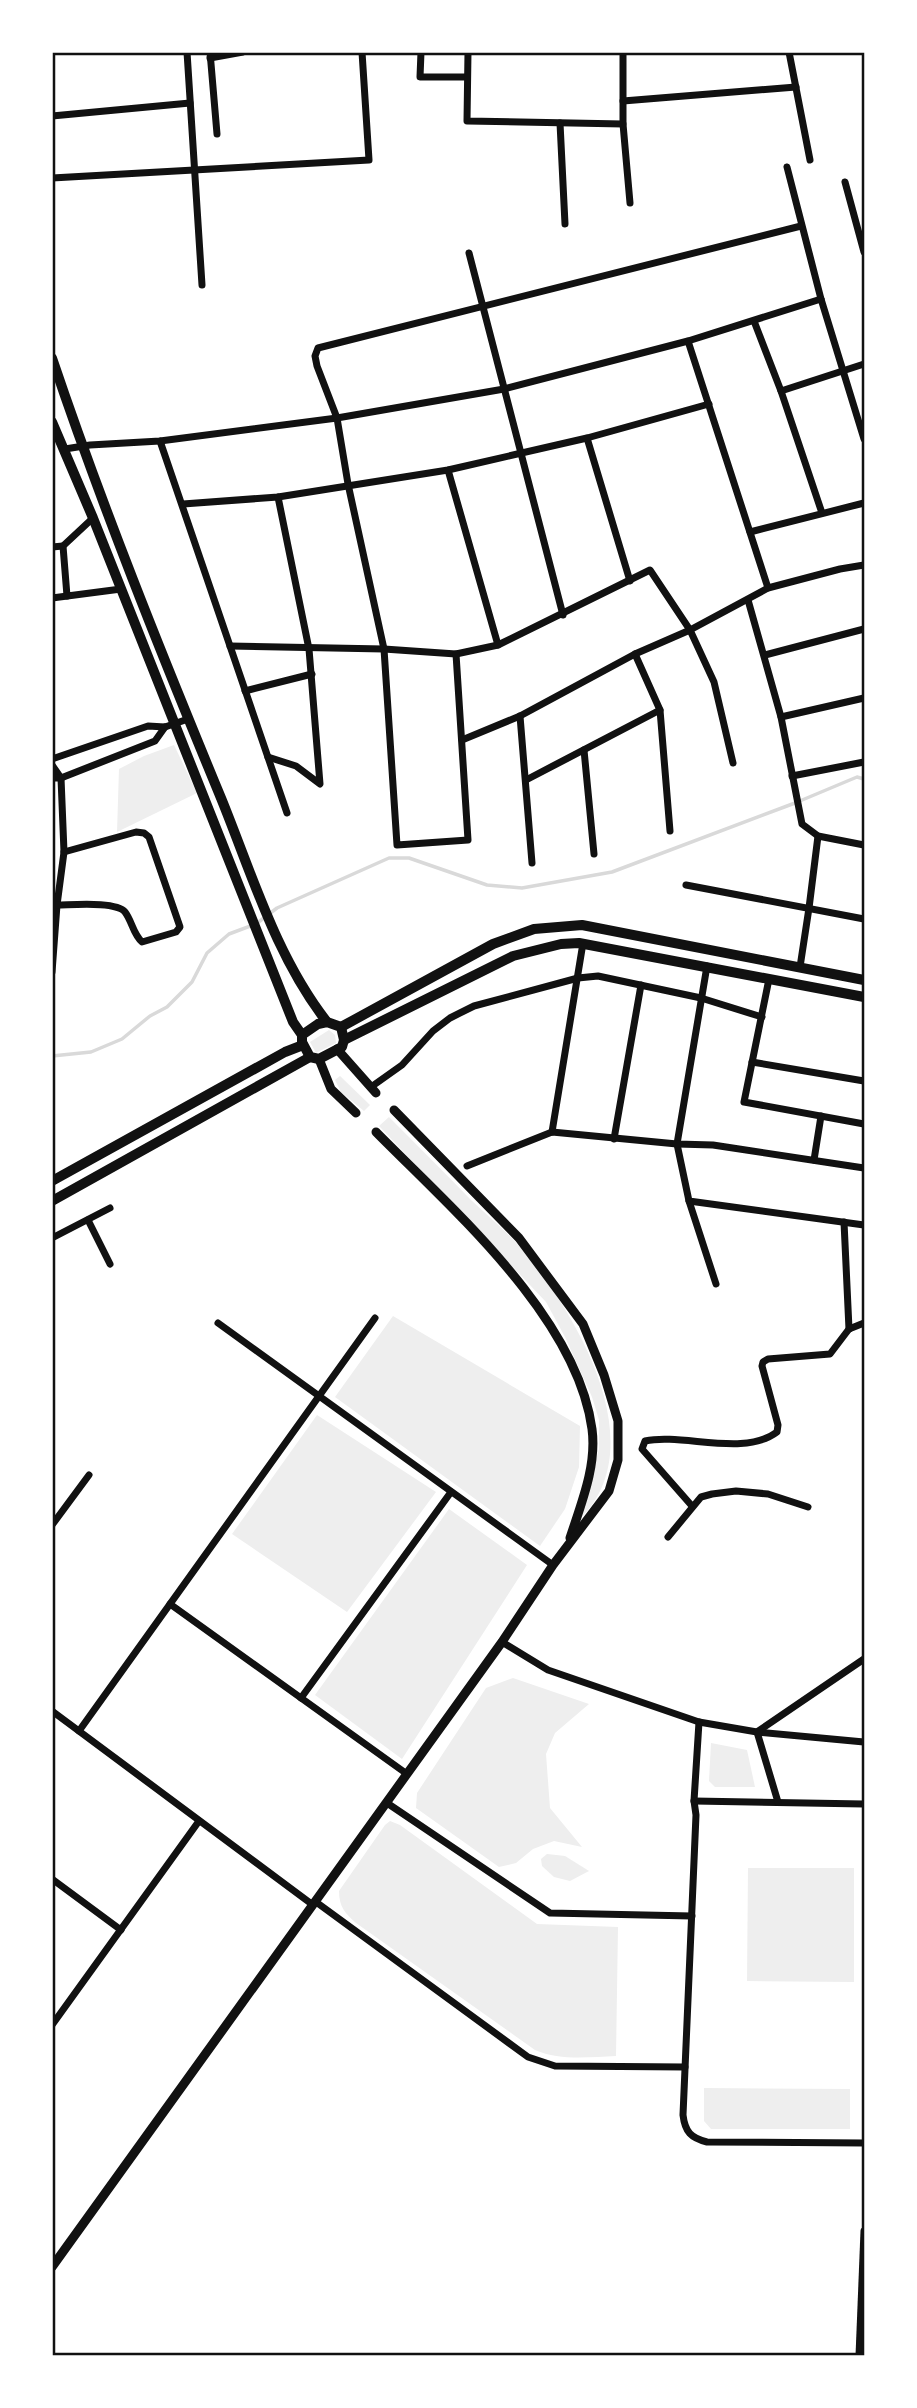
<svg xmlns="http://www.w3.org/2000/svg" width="917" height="2408" font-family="Literata,serif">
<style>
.green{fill:#eee}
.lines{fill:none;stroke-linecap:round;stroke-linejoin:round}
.stream{stroke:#d9d9d9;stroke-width:3.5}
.minor{stroke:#111;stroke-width:7}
.tertiary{stroke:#111;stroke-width:9}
.secondary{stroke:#111;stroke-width:10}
.neatline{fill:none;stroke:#111;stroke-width:2.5}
</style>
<rect width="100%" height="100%" fill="#fff"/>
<g class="green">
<path d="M 174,745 L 197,793 L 117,832 L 119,769 L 144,756 Z"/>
<path d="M 329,1030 L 335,1035 L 336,1043 L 316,1053 L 310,1042 Z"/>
<path d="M 340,1076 L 370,1105 L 364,1111 L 341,1092 L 335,1080 Z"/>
<path d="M 389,1117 C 416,1144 444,1172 471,1200 C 489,1217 509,1233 524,1252 C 577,1315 654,1446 580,1519 L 599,1449 L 599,1420 L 592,1397 L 565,1337 L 546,1302 L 379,1126 Z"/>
<path d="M 393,1316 L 580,1426 L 579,1467 L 565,1509 L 540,1546 L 335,1397 Z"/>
<path d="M 317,1415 L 436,1492 L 347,1612 L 232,1534 Z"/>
<path d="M 449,1509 L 527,1565 L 402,1759 L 315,1695 Z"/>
<path d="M 513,1678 L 589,1704 L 555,1733 L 546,1754 L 550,1808 L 582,1847 L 554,1841 L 533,1849 L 516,1863 L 499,1867 L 416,1808 L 417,1793 L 486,1688 Z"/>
<path d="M 711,1743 L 747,1750 L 755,1787 L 715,1787 L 709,1781 Z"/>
<path d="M 390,1821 L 400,1825 L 537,1924 L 618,1927 L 616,2056 C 590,2057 560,2061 535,2050 L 356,1923 C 345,1913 339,1907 339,1891 L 385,1825 Z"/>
<path d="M 547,1854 L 565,1856 L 589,1871 L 570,1881 L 554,1877 L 542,1866 L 541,1859 Z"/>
<path d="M 748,1868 L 854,1868 L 854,1982 L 747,1981 Z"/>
<path d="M 704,2088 L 850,2089 L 850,2129 L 711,2129 L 704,2121 Z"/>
</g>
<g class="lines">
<path class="stream" d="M 52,1056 L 91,1052 L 122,1039 L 150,1016 L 167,1007 L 192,982 L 207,953 L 229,934 L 256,924 L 277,908 L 389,858 L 409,858 L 487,885 L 522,888 L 612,872 L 795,803 L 857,777 L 864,779"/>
<g class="minor">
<path d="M 187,52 L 202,285"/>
<path d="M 210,52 L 217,134"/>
<path d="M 421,52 L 420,77 L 467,77"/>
<path d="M 468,52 L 467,121 L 623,124"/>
<path d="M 623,52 L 623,124 L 630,203"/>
<path d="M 789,52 L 810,160"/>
<path d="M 210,58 L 243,52"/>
<path d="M 623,101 L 796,87"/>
<path d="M 52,116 L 190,103"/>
<path d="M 560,123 L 565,224"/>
<path d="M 787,167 L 821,299 L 864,439"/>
<path d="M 52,178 L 369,160 L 362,52"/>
<path d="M 845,182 L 864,252"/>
<path d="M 469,253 L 563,615"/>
<path d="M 754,321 L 781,391 L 822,513"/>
<path d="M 688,341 L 768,588"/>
<path d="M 781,391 L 864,364"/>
<path d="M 587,438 L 630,581"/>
<path d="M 160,441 L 287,813"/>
<path d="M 65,449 L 90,445 L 160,441 L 337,418 L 504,389 L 688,341 L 821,299"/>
<path d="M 448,470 L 498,645"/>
<path d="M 183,504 L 278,497 L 448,470 L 587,438 L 709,404"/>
<path d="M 750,532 L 864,503"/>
<path d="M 52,547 L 63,546"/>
<path d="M 67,596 L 63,546 L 93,518"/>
<path d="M 52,598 L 121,589"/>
<path d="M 748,600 L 781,717 L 802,824 L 818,836 L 864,845"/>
<path d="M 230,646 L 384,649 L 456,654 L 498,645 L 650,570 L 690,630 L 714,682 L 733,763"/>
<path d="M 456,654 L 468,840 L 397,845 L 384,649 L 348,484 L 337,418 L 317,366 L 315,356 L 318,348 L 801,226"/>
<path d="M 635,654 L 660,710 L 670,831"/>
<path d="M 765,655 L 864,629"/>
<path d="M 245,691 L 312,674"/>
<path d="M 520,716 L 532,863"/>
<path d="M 781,717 L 864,698"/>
<path d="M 462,740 L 520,716 L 635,654 L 690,630 L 768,588 L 840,569 L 864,565"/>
<path d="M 584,750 L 594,854"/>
<path d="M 268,757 L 296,766 L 320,784 L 309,649 L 278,497"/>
<path d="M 52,759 L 148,726 L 165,727 L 188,719"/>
<path d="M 52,765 L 61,778 L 64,852 L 57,905 L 52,972"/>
<path d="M 792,776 L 864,762"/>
<path d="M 52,778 L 61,778 L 155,741 L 165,727"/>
<path d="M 526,780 L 660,710"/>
<path d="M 686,885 L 864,919"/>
<path d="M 57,905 C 72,905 116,901 125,912 C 132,921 133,934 142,942 L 176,932 L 180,927 L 149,837 L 144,833 L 136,832 L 64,852"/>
<path d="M 707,966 L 677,1144 L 689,1201 L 864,1225"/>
<path d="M 800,967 L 809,908 L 818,836"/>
<path d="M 769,979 L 744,1102 L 864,1124"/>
<path d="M 752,1062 L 864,1081"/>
<path d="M 371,1087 L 402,1065 L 433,1031 L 450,1018 L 474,1006 L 578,978 L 598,976 L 701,998 L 762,1017"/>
<path d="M 552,1132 L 583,943"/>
<path d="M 614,1139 L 641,985"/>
<path d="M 814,1160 L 821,1116"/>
<path d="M 467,1166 L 552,1132 L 677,1144 L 713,1145 L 864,1168"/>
<path d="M 689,1201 L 716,1284"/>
<path d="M 88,1220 L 110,1264"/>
<path d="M 844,1222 L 849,1329"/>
<path d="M 52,1238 L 110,1208"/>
<path d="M 218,1323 L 553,1565"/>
<path d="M 692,1506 L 642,1449 L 645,1441 C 683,1433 744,1457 777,1432 L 778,1425 L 762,1366 L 763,1362 L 768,1359 L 830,1354 L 849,1329 L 864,1323"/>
<path d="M 52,1525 L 89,1475"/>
<path d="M 668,1537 L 701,1497 L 712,1494 L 736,1491 L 768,1494 L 808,1507"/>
<path d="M 170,1604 L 407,1774"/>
<path d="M 502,1642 L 548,1670 L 699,1722 L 757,1732 L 864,1742"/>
<path d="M 301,1698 L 451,1492"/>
<path d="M 52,1711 L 313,1905"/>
<path d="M 699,1722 L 694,1801 L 696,1815 L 683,2115 C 685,2132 691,2138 707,2142 L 864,2143"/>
<path d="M 79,1731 L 375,1318"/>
<path d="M 694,1801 L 864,1804"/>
<path d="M 778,1802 L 757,1732 L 864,1659"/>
<path d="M 387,1803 L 550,1913 L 692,1916"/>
<path d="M 52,1879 L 121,1930"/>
<path d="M 316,1902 L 528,2057 L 555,2066 L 685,2067"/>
<path d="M 52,2025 L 199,1821"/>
<path d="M 859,2356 L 864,2231"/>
</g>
<g class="tertiary">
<path d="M 337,1049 L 376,1093"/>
<path d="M 319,1059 L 331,1089 L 356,1113"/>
<path d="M 376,1132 C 452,1209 577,1317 592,1429 C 597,1466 581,1504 570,1538"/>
<path d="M 52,2267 L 502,1642 L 553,1565 L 609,1491 L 618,1460 L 618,1421 L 604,1375 L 583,1324 L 519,1238 L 394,1110"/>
</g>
<g class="secondary">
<path d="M 52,358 C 102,506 161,653 221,798 C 252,874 276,957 327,1022"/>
<path d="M 52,422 L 93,518 L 293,1022 L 302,1035"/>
<path d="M 327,1022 L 341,1027 L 344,1040 L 342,1047 L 319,1059 L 310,1057 L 302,1042 L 302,1035 L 318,1024 Z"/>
<path d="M 341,1027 L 493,944 L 534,929 L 582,925 L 864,980"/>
<path d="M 344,1040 L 513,956 L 561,944 L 579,943 L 864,997"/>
<path d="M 52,1181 L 285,1052 L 303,1045"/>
<path d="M 52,1201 L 310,1057"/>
</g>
</g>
<rect width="917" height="2408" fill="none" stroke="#ffffff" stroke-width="108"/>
<rect x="54" y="54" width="809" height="2300" class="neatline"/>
</svg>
